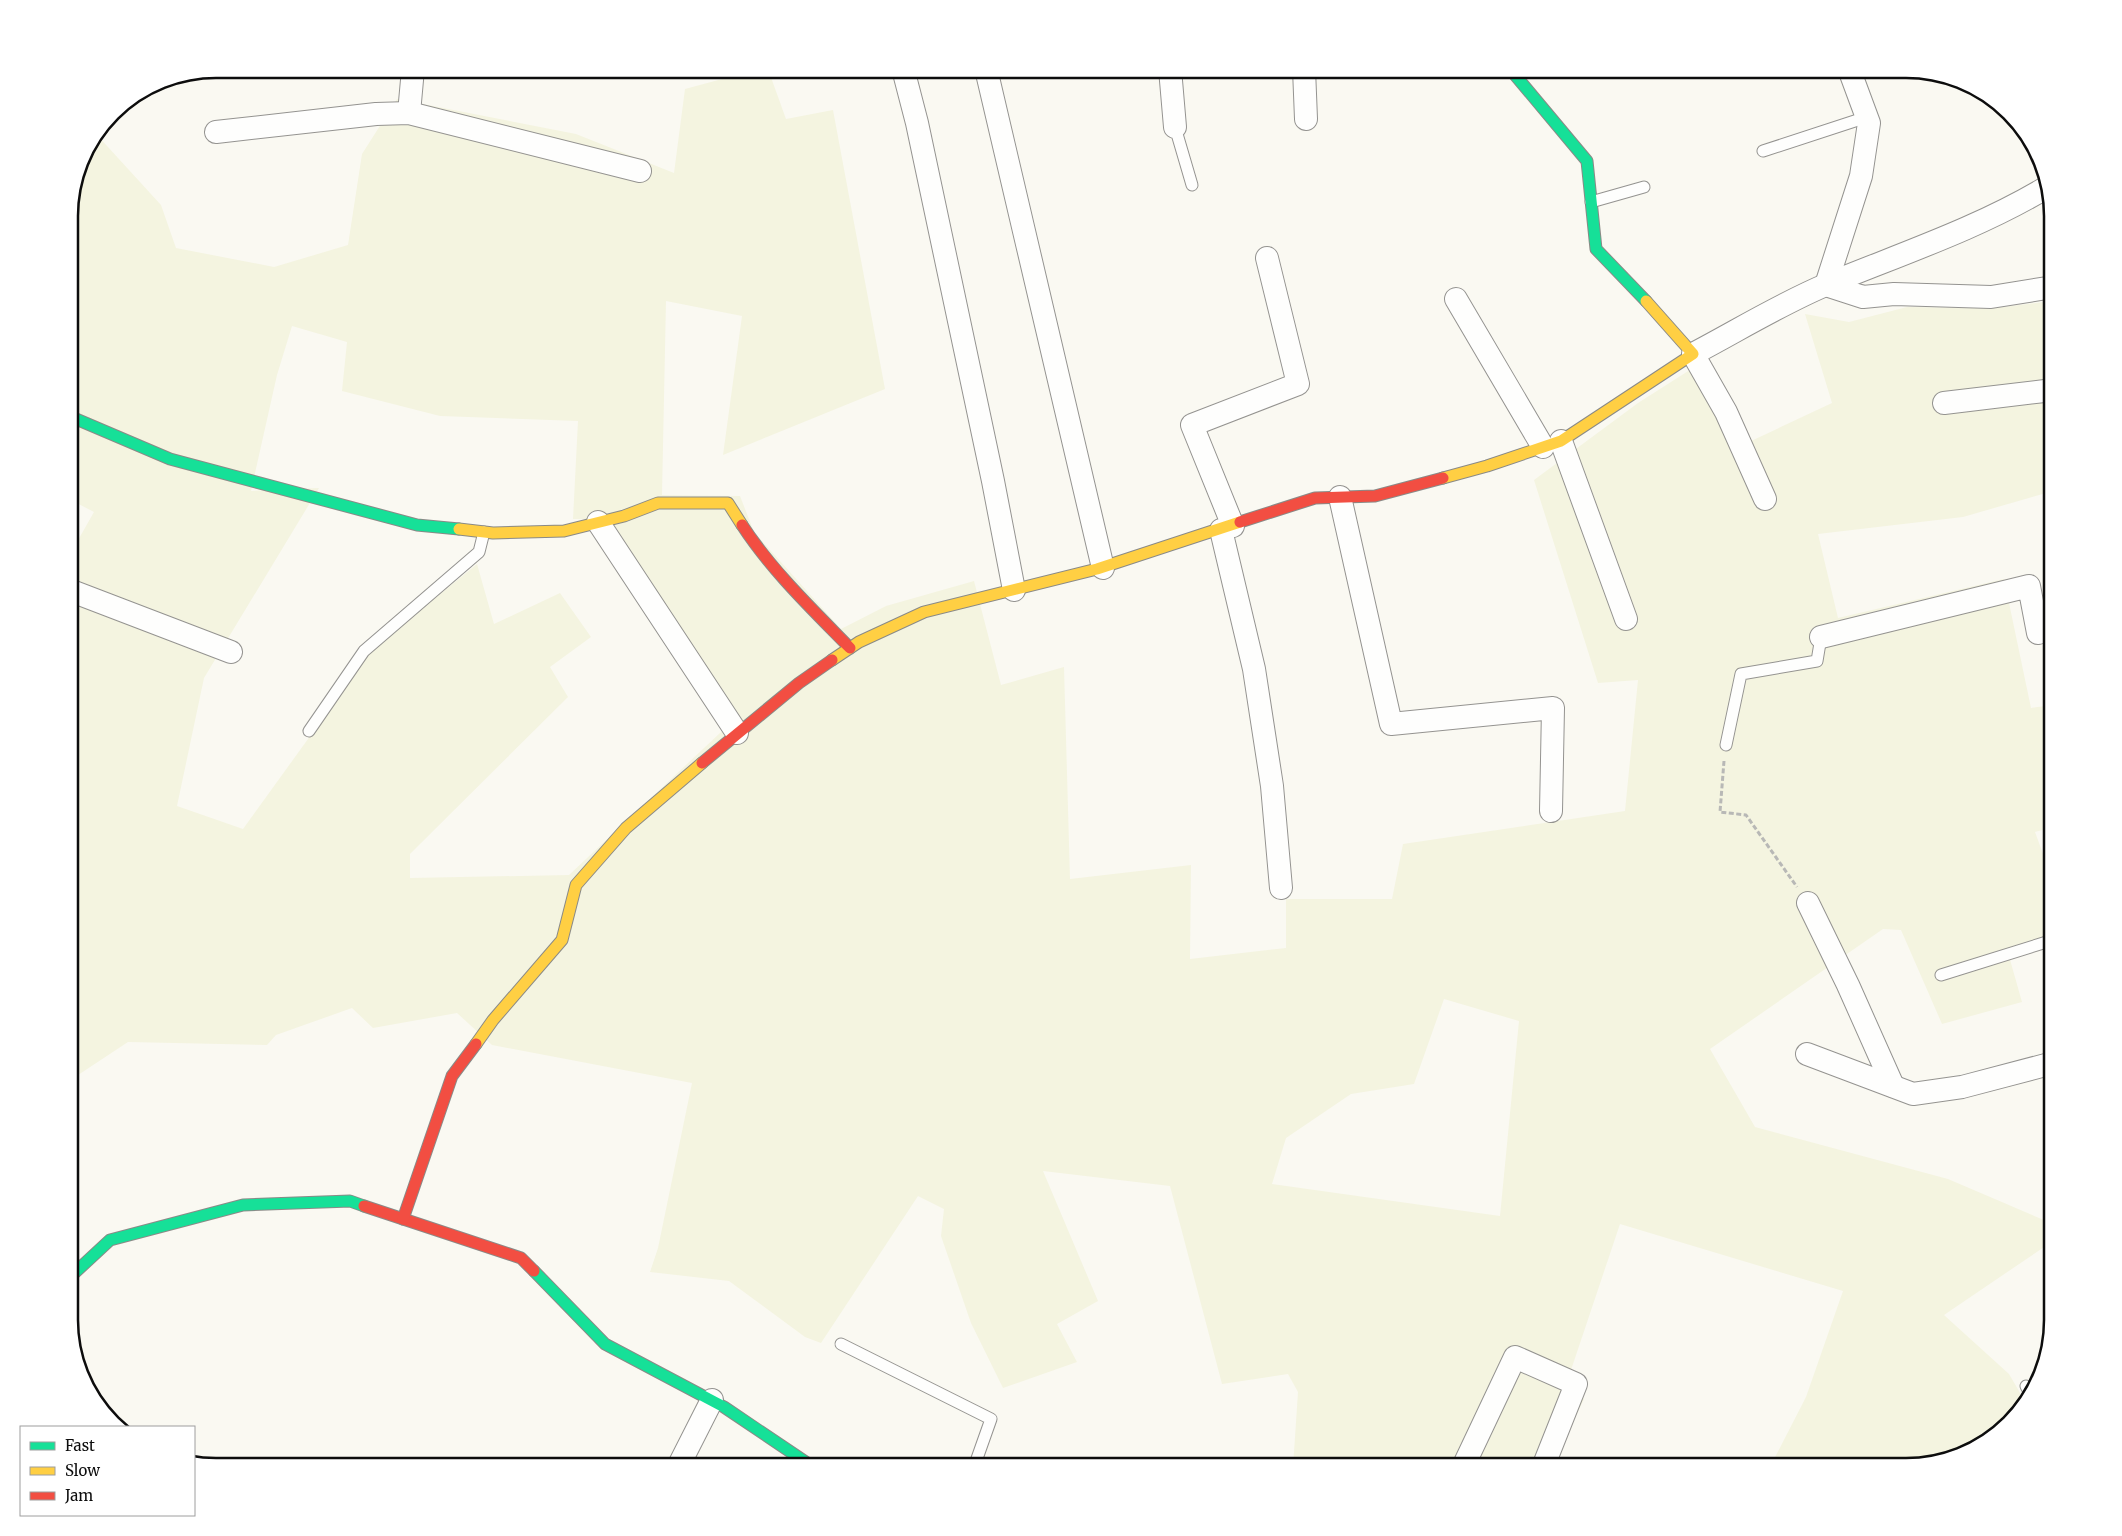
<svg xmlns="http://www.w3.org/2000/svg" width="2122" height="1536" font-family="Merriweather,serif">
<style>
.farmland{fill:#f4f4e0;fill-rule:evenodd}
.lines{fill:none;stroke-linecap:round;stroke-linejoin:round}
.lane-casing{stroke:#949390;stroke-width:13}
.street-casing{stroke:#949390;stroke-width:24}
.fast-casing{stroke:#8a8a87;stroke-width:13}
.slow-casing{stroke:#8a8a87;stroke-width:13}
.jam-casing{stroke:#8a8a87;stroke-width:13}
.path{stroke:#b8b8b6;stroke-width:3;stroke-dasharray:5 2.5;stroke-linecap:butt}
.lane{stroke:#fefefd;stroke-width:11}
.street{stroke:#fefefd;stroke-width:22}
.fast{stroke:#16e098;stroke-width:11}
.slow{stroke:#ffcf43;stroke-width:11}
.jam{stroke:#f24e42;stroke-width:11}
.rim{fill:none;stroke:#0d0d0d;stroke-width:2.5}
</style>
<rect width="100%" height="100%" fill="#faf9f2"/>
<path class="farmland" d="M 759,69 L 768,69 L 786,119 L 833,110 L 885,389 L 723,455 L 742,316 L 666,301 L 662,495 L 740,496 L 754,532 L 841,629 L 886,606 L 974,581 L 1001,685 L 1064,667 L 1070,879 L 1191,865 L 1190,959 L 1286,948 L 1286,899 L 1392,899 L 1403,844 L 1625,811 L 1638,680 L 1598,683 L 1534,480 L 1638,403 L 1707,359 L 1749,442 L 1832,403 L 1805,314 L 1849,322 L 1907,307 L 1994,308 L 2053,301 L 2053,491 L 1963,517 L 1818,534 L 1838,618 L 2004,579 L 2031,708 L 2053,705 L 2053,827 L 2035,832 L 2053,881 L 2053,935 L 2007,949 L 2022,1002 L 1942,1024 L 1901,930 L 1883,929 L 1710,1049 L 1755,1127 L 1948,1179 L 2053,1224 L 2053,1241 L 1944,1315 L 2009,1374 L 2026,1403 L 2023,1410 L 1972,1452 L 1906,1467 L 1770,1467 L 1806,1397 L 1843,1291 L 1620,1224 L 1568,1379 L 1584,1399 L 1552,1467 L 1293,1467 L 1298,1392 L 1288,1374 L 1222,1384 L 1170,1186 L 1043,1171 L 1098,1301 L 1057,1324 L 1077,1362 L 1003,1388 L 971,1323 L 941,1236 L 944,1209 L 918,1196 L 821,1343 L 805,1337 L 729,1281 L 650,1272 L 658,1248 L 692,1083 L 492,1045 L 457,1013 L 373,1028 L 352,1008 L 276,1035 L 267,1045 L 128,1042 L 69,1081 L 69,556 L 94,512 L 69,499 L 69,206 L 80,159 L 97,135 L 161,205 L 176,248 L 274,267 L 348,245 L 362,154 L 397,99 L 576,134 L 674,173 L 685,89 ZM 292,326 L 347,342 L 342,391 L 440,416 L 578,421 L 573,519 L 605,519 L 737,717 L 569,875 L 410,878 L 410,854 L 568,697 L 550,667 L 591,637 L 560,593 L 494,624 L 477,564 L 373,649 L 243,829 L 177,806 L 204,678 L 319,488 L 251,491 L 277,375 ZM 1444,999 L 1519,1021 L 1500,1216 L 1272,1184 L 1286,1138 L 1351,1094 L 1414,1084 Z"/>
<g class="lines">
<g class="lane-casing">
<g id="lane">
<path d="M 1175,127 L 1192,185"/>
<path d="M 1763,151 L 1867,117"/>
<path d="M 1591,202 L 1644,187"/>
<path d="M 309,731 L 364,651 L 479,552 L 484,532"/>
<path d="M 1726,745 L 1741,674 L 1817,661 L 1821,637"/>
<path d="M 1941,975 L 2053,940"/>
<path d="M 841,1344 L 991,1419 L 974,1467"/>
<path d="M 2026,1386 L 2031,1395"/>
</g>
</g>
<g class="street-casing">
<g id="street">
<path d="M 903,69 L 917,123 L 993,481 L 1014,590"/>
<path d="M 986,69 L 1103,568"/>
<path d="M 1170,69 L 1175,127"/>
<path d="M 1304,69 L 1306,119"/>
<path d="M 1849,69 L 1869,123 L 1861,176 L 1826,285 L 1863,297 L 1894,294 L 1991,297 L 2053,287"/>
<path d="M 409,113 L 413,69"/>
<path d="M 216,132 L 376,114 L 409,113 L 640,171"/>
<path d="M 1456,299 L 1543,447"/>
<path d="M 1944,403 L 2053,390"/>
<path d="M 1561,441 L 1626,619"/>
<path d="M 1340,497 L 1391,724 L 1553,708 L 1551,811"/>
<path d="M 1765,499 L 1726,412 L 1693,354 C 1737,331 1782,303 1828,284 C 1901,254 1979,228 2047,187"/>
<path d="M 598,522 L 737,733"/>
<path d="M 1233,526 L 1192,425 L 1298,384 L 1267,258"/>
<path d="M 1221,530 L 1254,669 L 1272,786 L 1281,888"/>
<path d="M 69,590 L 231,652"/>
<path d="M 1821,637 L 2029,586 L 2038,633 L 2053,629"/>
<path d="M 1808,903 L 1848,985 L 1893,1086"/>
<path d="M 1807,1054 L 1913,1094 L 1962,1087 L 2053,1063"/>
<path d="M 678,1467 L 712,1400"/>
<path d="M 1463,1467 L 1515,1357 L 1576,1384 L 1543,1467"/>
</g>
</g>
<g class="fast-casing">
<g id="fast">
<path d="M 1510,69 L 1587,161 L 1596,249 L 1646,301"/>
<path d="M 69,416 L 170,459 L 417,525 L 459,529"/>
<path d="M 534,1271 L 605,1344 L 724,1407 L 813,1467"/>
<path d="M 69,1278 L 110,1240 L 243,1205 L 350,1201 L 364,1206"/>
</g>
</g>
<g class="slow-casing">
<g id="slow">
<path d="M 1443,478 L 1487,466 L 1561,441 L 1693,354 L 1646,301"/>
<path d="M 459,529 L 493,533 L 564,531 L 624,516 L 658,503 L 728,503 L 742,525"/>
<path d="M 832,660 L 859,642 L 924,612 L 1097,569 L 1240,522"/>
<path d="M 476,1044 L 493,1020 L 562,940 L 576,885 L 626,828 L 702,763"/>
</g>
</g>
<g class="jam-casing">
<g id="jam">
<path d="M 1240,522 L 1315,498 L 1375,496 L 1443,478"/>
<path d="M 742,525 C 772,571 812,609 850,648"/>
<path d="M 702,763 L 799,683 L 832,660"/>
<path d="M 364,1206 L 521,1258 L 534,1271"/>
<path d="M 403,1219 L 452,1076 L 476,1044"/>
</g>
</g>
<path class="path" d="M 1724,761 L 1720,812 L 1746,815 L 1797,887"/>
<use href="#lane" class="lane"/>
<use href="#street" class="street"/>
<use href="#fast" class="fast"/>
<use href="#slow" class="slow"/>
<use href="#jam" class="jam"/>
</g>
<path d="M0 0H2122V1536H0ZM216 78H1906A138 138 0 0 1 2044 216V1320A138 138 0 0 1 1906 1458H216A138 138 0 0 1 78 1320V216A138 138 0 0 1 216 78Z" fill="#fff" fill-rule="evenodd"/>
<path class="rim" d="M216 78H1906A138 138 0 0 1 2044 216V1320A138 138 0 0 1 1906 1458H216A138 138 0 0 1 78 1320V216A138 138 0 0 1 216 78Z"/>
<rect x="20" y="1426" width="175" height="90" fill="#ffffff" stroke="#9e9e9e"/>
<rect x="30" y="1442" width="25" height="8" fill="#16e098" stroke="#9e9e9e"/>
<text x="65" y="1451" font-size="15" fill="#0d0d0d">Fast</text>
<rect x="30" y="1467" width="25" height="8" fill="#ffcf43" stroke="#9e9e9e"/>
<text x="65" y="1476" font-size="15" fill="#0d0d0d">Slow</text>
<rect x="30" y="1492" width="25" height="8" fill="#f24e42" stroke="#9e9e9e"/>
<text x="65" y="1501" font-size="15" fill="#0d0d0d">Jam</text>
</svg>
